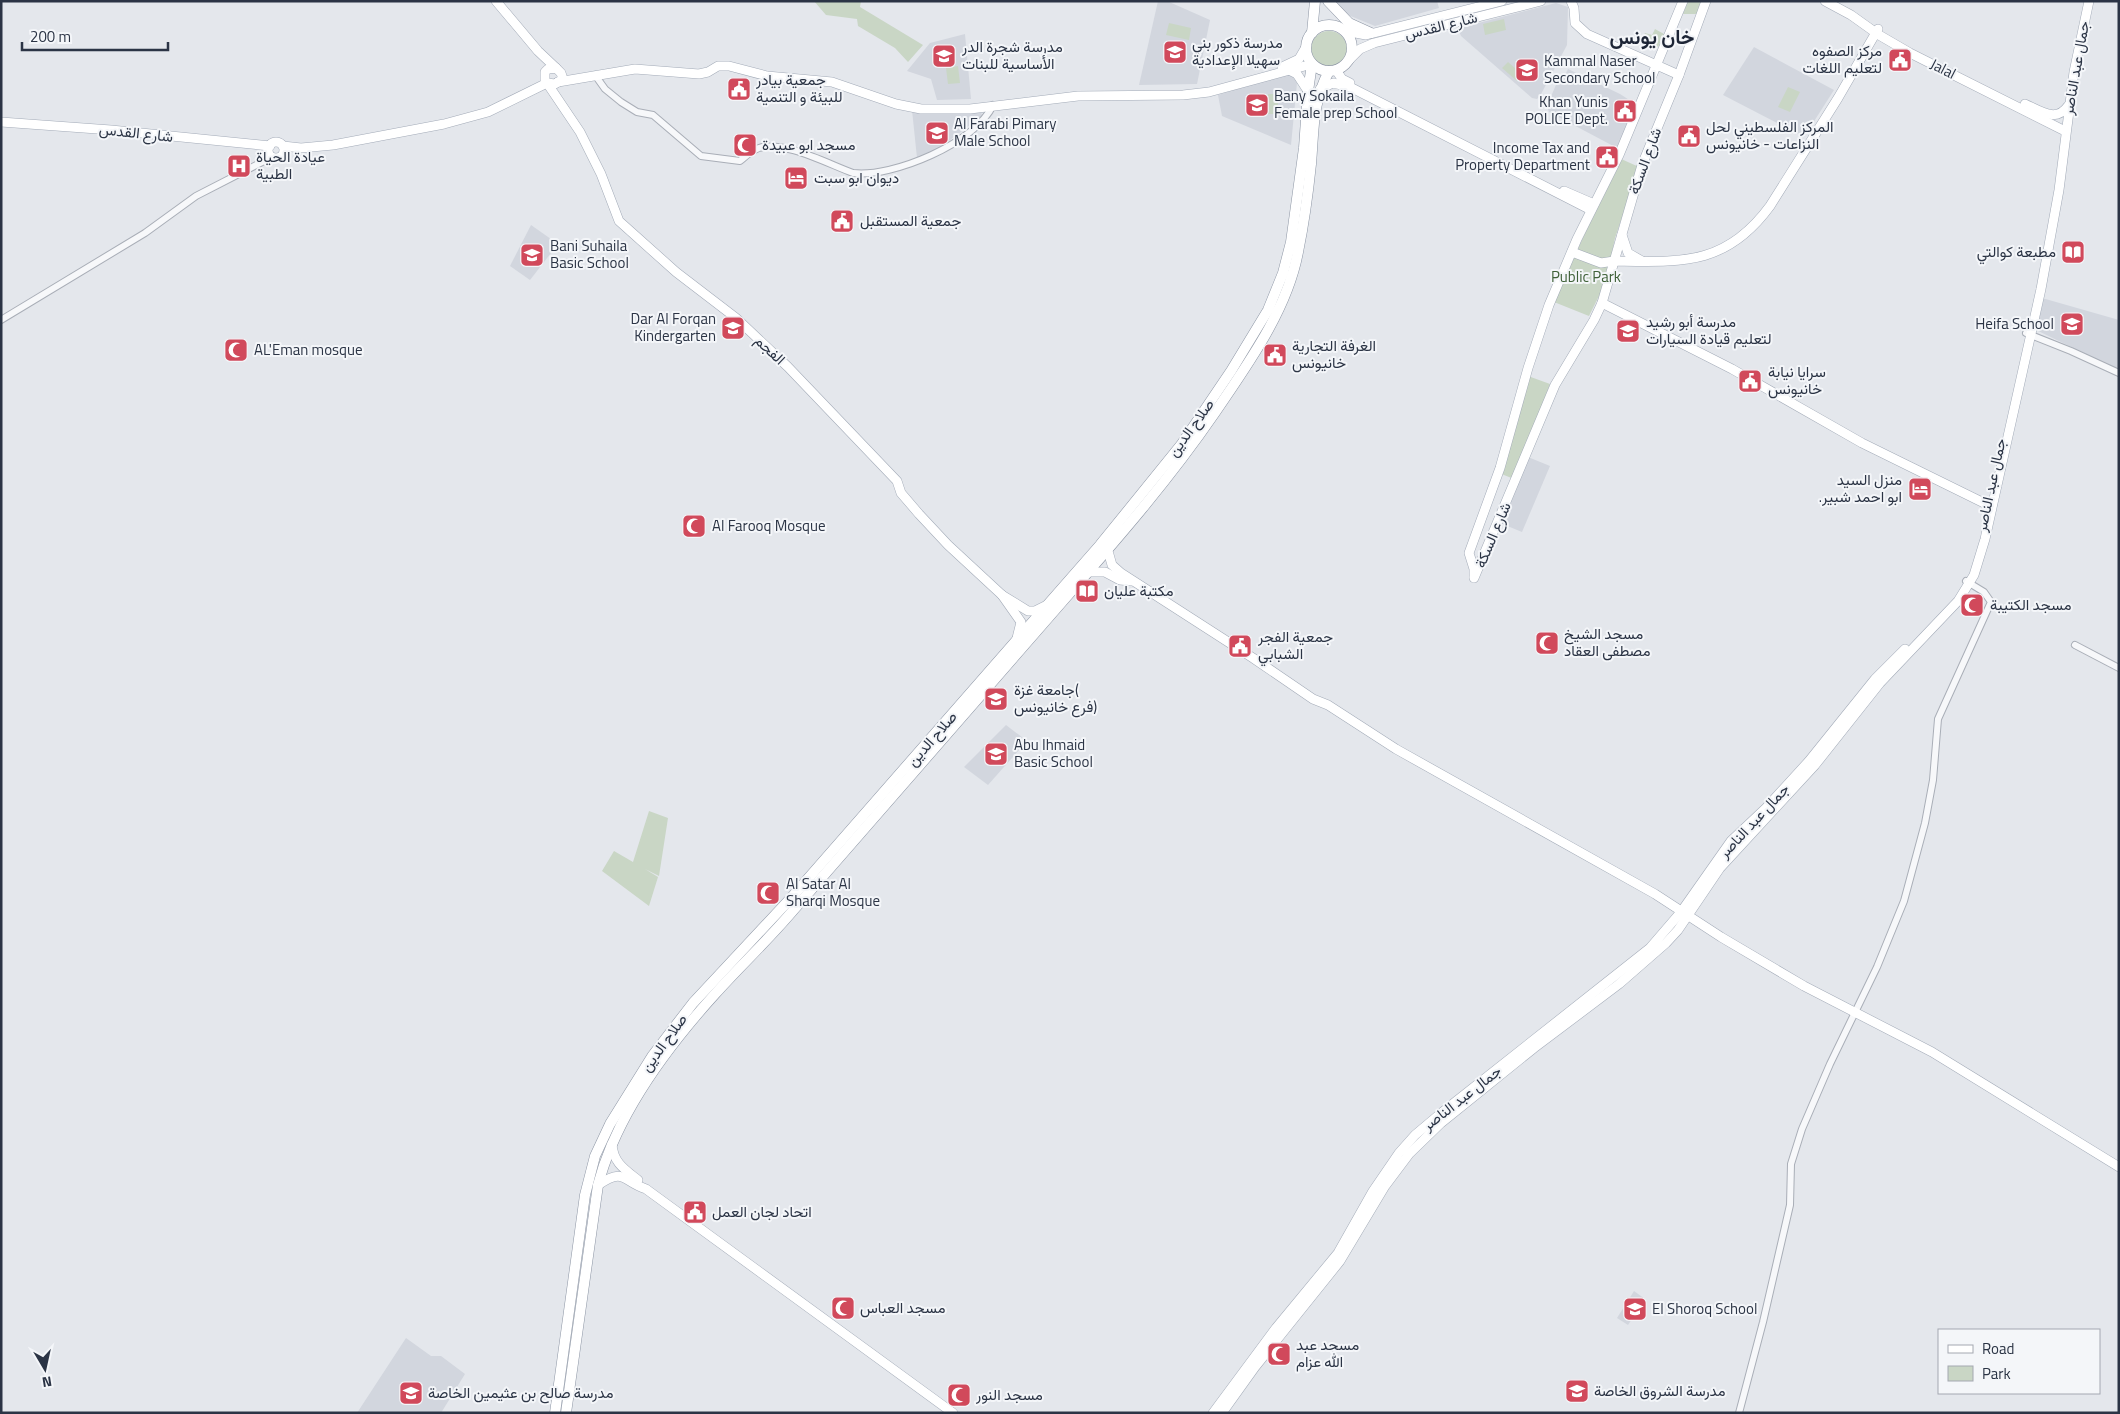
<svg xmlns="http://www.w3.org/2000/svg" width="2120" height="1414" font-family="'Titillium Web',Vazirmatn,sans-serif">
<style>
.built{fill:#d2d6de}
.green{fill:#c9d6c5}
.lines{fill:none;stroke-linecap:round;stroke-linejoin:round}
.minor-casing{stroke:#a9aeb7;stroke-width:8}
.major-casing{stroke:#a3abb8;stroke-width:10}
.highway-casing{stroke:#8b94a3;stroke-width:11}
.minor{stroke:#f7f8fa;stroke-width:6}
.major{stroke:#fff;stroke-width:9}
.highway{stroke:#fff;stroke-width:10}
.labels{text-anchor:middle;stroke-width:4;stroke-linejoin:round;paint-order:stroke}
.street-label{font-size:15px;fill:#2b3445;stroke:#f4f6f9}
.poi-label{font-size:15px;fill:#2b3445;stroke:#f4f6f9;text-anchor:start}
.park-label{font-size:15px;fill:#3f6138;stroke:#f4f6f9}
.district-label{font-size:20px;font-weight:bold;fill:#1d2536;stroke:#f4f6f9}
</style>
<rect width="100%" height="100%" fill="#e4e7ec"/>
<g class="built">
<path d="M 1158,1 L 1167,1 L 1210,20 L 1197,84 L 1139,85 Z"/>
<path d="M 1334,1 L 1437,1 L 1439,8 L 1375,26 L 1348,15 Z"/>
<path d="M 1556,3 L 1568,7 L 1567,45 L 1540,96 L 1537,99 L 1532,98 L 1461,36 L 1459,31 L 1463,27 Z"/>
<path d="M 965,34 L 971,99 L 937,100 L 931,79 L 907,71 L 930,43 Z"/>
<path d="M 1754,47 L 1834,90 L 1804,137 L 1723,95 Z"/>
<path d="M 1568,69 L 1620,94 L 1637,105 L 1619,149 L 1549,112 L 1547,106 L 1558,80 L 1564,77 Z"/>
<path d="M 1290,73 L 1297,83 L 1291,145 L 1222,116 L 1218,95 Z"/>
<path d="M 912,110 L 981,111 L 982,116 L 930,155 L 917,158 Z"/>
<path d="M 531,225 L 558,244 L 530,280 L 510,266 Z"/>
<path d="M 2042,298 L 2119,320 L 2119,370 L 2034,329 Z"/>
<path d="M 1528,457 L 1550,466 L 1522,532 L 1500,523 Z"/>
<path d="M 1006,725 L 1027,741 L 988,785 L 964,767 Z"/>
<path d="M 1634,1291 L 1645,1299 L 1628,1325 L 1617,1318 Z"/>
<path d="M 406,1338 L 431,1356 L 441,1356 L 465,1374 L 441,1413 L 357,1413 Z"/>
</g>
<g class="green">
<path d="M 814,1 L 861,1 L 860,7 L 923,45 L 908,62 L 895,48 L 858,26 L 857,19 L 826,15 Z"/>
<path d="M 1688,1 L 1703,1 L 1698,14 L 1683,14 Z"/>
<path d="M 1504,19 L 1506,30 L 1485,35 L 1483,24 Z"/>
<path d="M 1169,23 L 1191,28 L 1189,40 L 1166,35 Z"/>
<path d="M 1655,29 L 1664,34 L 1658,47 L 1652,50 L 1643,46 L 1641,41 L 1645,33 L 1652,35 Z"/>
<circle cx="1329" cy="49" r="18"/>
<path d="M 1508,62 L 1523,75 L 1517,81 L 1502,68 Z"/>
<path d="M 958,66 L 960,83 L 948,84 L 946,68 Z"/>
<path d="M 1788,87 L 1800,92 L 1790,112 L 1778,107 Z"/>
<path d="M 1268,94 L 1278,94 L 1278,114 L 1267,114 Z"/>
<path d="M 1619,158 L 1639,167 L 1615,238 L 1606,282 L 1589,316 L 1554,302 Z"/>
<path d="M 1528,376 L 1550,384 L 1514,479 L 1499,473 Z"/>
<path d="M 649,811 L 668,818 L 659,876 L 645,869 L 658,877 L 649,906 L 602,871 L 614,851 L 633,862 Z"/>
</g>
<g class="lines">
<g class="minor-casing">
<g id="minor">
<path d="M 595,75 L 605,89 L 621,102 L 637,112 L 653,115 L 701,156 L 740,161 C 746,156 752,150 759,148 C 784,140 828,164 853,173 C 892,178 976,143 993,105"/>
<path d="M 1,320 L 145,233 L 196,196 L 272,157"/>
<path d="M 2026,333 L 2071,351 L 2119,373"/>
<path d="M 2075,645 L 2119,668"/>
<path d="M 1739,1413 L 1763,1322 L 1790,1205 L 1791,1164 L 1802,1129 L 1830,1064 L 1877,967 L 1904,901 L 1925,823 L 1933,780 L 1938,719 L 1991,602 L 1984,592 L 1966,581"/>
</g>
</g>
<g class="major-casing">
<g id="major">
<path d="M 496,1 L 538,51 L 556,68"/>
<path d="M 1571,1 L 1574,8 L 1575,23 L 1587,34 L 1679,75"/>
<path d="M 1825,1 L 1851,15 L 1879,35 L 1910,53 L 2065,131"/>
<path d="M 1345,31 L 1366,35 L 1502,1"/>
<path d="M 1347,62 L 1360,49 L 1374,43 L 1541,1"/>
<path d="M 1282,67 L 1299,59 L 1306,47"/>
<path d="M 556,68 L 561,73 L 563,79 L 555,84 L 547,83 L 545,80 L 545,72 L 548,69 Z"/>
<path d="M 1289,70 L 1297,74 L 1308,91"/>
<path d="M 1336,70 L 1342,79 L 1350,83"/>
<path d="M 558,82 L 635,69 L 699,74 L 708,72 L 718,66 L 729,66 L 767,76 L 832,82 L 896,104 L 921,109 L 970,109 L 1078,96 L 1183,95 L 1209,92 L 1312,64"/>
<path d="M 1320,89 L 1333,83 L 1350,87 L 1591,210"/>
<path d="M 2025,104 C 2041,111 2056,123 2068,106"/>
<path d="M 1,122 L 111,130 L 270,146"/>
<circle cx="276" cy="150" r="8"/>
<path d="M 283,146 L 301,148 L 333,145 L 444,124 L 488,112 L 547,83 L 580,132 L 601,174 L 619,221 L 676,272 L 736,318 L 788,367 L 897,481 L 901,493 L 919,514 L 948,545 L 1002,595 L 1028,611 L 1035,611 L 1047,605"/>
<path d="M 1564,191 L 1594,204"/>
<path d="M 1622,235 L 1628,253 L 1642,261"/>
<path d="M 1572,252 L 1601,263 L 1614,261 C 1682,262 1726,266 1770,206 L 1838,98 L 1878,29"/>
<path d="M 1602,303 L 1732,369 L 1862,443 L 1986,504"/>
<path d="M 1108,551 L 1112,565 L 1121,573 L 1253,658 L 1313,699 L 1328,705 L 1396,749 L 1655,894 L 1721,937 L 1804,986 L 1932,1052 L 2119,1167"/>
<path d="M 1088,572 L 1105,572 L 1120,580 L 1131,581"/>
<path d="M 1474,576 L 1474,569 L 1469,553 L 1500,468 L 1528,368 L 1549,305 L 1577,239 L 1619,155 L 1683,1"/>
<path d="M 1474,578 L 1555,385 L 1594,320 L 1602,303 L 1642,165 L 1679,75 L 1706,1"/>
<path d="M 1002,595 L 1021,622 L 1017,638"/>
<path d="M 612,1144 C 613,1162 624,1169 638,1180"/>
<path d="M 598,1185 C 625,1167 622,1181 646,1189 L 953,1413"/>
<path d="M 1213,1413 L 1276,1328 L 1338,1253 L 1373,1191 L 1399,1153 L 1415,1135 L 1440,1114 L 1650,948 L 1681,912 L 1731,841 L 1766,808 L 1809,761 L 1875,679 L 1905,649"/>
<path d="M 1222,1413 L 1255,1367 L 1340,1261 L 1385,1186 L 1409,1154 L 1441,1123 L 1534,1048 L 1619,984 L 1666,943 L 1678,930 L 1720,868 L 1815,765 L 1880,683 L 1958,601 L 1974,575 L 1985,539 L 2041,289 L 2059,190 L 2074,72 L 2089,1"/>
</g>
</g>
<g class="highway-casing">
<g id="highway">
<path d="M 1328,1 L 1349,23 L 1371,33"/>
<circle cx="1329" cy="48" r="23"/>
<path d="M 1312,33 L 1315,1"/>
<path d="M 555,1413 L 585,1195 L 595,1156 L 610,1124 L 653,1055 L 693,1003 L 791,898 L 1100,545 L 1181,445 L 1231,371 L 1268,310 L 1283,273 L 1291,242 L 1304,148 L 1308,91 L 1312,64"/>
<path d="M 566,1413 L 598,1185 C 616,1115 667,1047 715,994 C 739,967 766,942 790,914 C 878,813 967,712 1055,610 C 1110,547 1166,484 1214,414 C 1247,365 1287,311 1298,252 C 1304,223 1308,193 1311,164 C 1314,129 1312,103 1329,71"/>
</g>
</g>
<use href="#minor" class="minor"/>
<use href="#major" class="major"/>
<use href="#highway" class="highway"/>
</g>
<defs>
<g id="school-square" transform="scale(1.25)"><rect x="-9" y="-9" width="18" height="18" rx="4" fill="#d1495b" stroke="#f4f6f9"/><path d="M0-5L7-2L0 1L-7-2ZM-4 1L0 2.5L4 1V4Q0 6-4 4Z" fill="#fff"/></g>
<g id="civic-square" transform="scale(1.25)"><rect x="-9" y="-9" width="18" height="18" rx="4" fill="#d1495b" stroke="#f4f6f9"/><path d="M-.6-6.5H3V-4.5H.6V-3L4-1V1h2V6H-6V1h2V-1L-.6-3ZM-1.2 2.5V6h2.4V2.5Z" fill="#fff"/></g>
<g id="mosque-square" transform="scale(1.25)"><rect x="-9" y="-9" width="18" height="18" rx="4" fill="#d1495b" stroke="#f4f6f9"/><path d="M3.5-4.9A6 6 0 1 0 3.5 4.9A5 5 0 1 1 3.5-4.9Z" fill="#fff"/></g>
<g id="hospital-square" transform="scale(1.25)"><rect x="-9" y="-9" width="18" height="18" rx="4" fill="#d1495b" stroke="#f4f6f9"/><path d="M-5-5h3v3.5h4V-5h3V5h-3V1.5h-4V5h-3Z" fill="#fff"/></g>
<g id="hotel-square" transform="scale(1.25)"><rect x="-9" y="-9" width="18" height="18" rx="4" fill="#d1495b" stroke="#f4f6f9"/><path d="M-6-4.5h1.5V1H6V5H4.5V3h-9V5H-6ZM-4 0a1.8 1.8 0 1 1 3.6 0ZM.5 0V-2.5h3Q6-2.5 6 0Z" fill="#fff"/></g>
<g id="library-square" transform="scale(1.25)"><rect x="-9" y="-9" width="18" height="18" rx="4" fill="#d1495b" stroke="#f4f6f9"/><path d="M-6-4Q-3-5.5-.7-3.5V5Q-3 3-6 4ZM6-4Q3-5.5 .7-3.5V5Q3 3 6 4Z" fill="#fff"/></g>
</defs>
<g fill-rule="evenodd">
<use href="#school-square" x="1175" y="52"/>
<use href="#school-square" x="944" y="56"/>
<use href="#civic-square" x="1900" y="60"/>
<use href="#school-square" x="1527" y="70"/>
<use href="#civic-square" x="739" y="89"/>
<use href="#school-square" x="1257" y="105"/>
<use href="#civic-square" x="1625" y="111"/>
<use href="#school-square" x="937" y="133"/>
<use href="#civic-square" x="1689" y="136"/>
<use href="#mosque-square" x="745" y="145"/>
<use href="#civic-square" x="1607" y="157"/>
<use href="#hospital-square" x="239" y="166"/>
<use href="#hotel-square" x="796" y="178"/>
<use href="#civic-square" x="842" y="221"/>
<use href="#library-square" x="2073" y="252"/>
<use href="#school-square" x="532" y="255"/>
<use href="#school-square" x="2072" y="324"/>
<use href="#school-square" x="733" y="328"/>
<use href="#school-square" x="1628" y="331"/>
<use href="#mosque-square" x="236" y="350"/>
<use href="#civic-square" x="1275" y="355"/>
<use href="#civic-square" x="1750" y="381"/>
<use href="#hotel-square" x="1920" y="489"/>
<use href="#mosque-square" x="694" y="526"/>
<use href="#library-square" x="1087" y="591"/>
<use href="#mosque-square" x="1972" y="605"/>
<use href="#mosque-square" x="1547" y="643"/>
<use href="#civic-square" x="1240" y="646"/>
<use href="#school-square" x="996" y="699"/>
<use href="#school-square" x="996" y="754"/>
<use href="#mosque-square" x="768" y="893"/>
<use href="#civic-square" x="695" y="1212"/>
<use href="#mosque-square" x="843" y="1308"/>
<use href="#school-square" x="1635" y="1309"/>
<use href="#mosque-square" x="1279" y="1354"/>
<use href="#school-square" x="1577" y="1391"/>
<use href="#school-square" x="411" y="1393"/>
<use href="#mosque-square" x="959" y="1395"/>
</g>
<g class="labels">
<g class="street-label">
<text transform="translate(1441 26) rotate(-14)" y="5">شارع القدس</text>
<text transform="translate(2076 68) rotate(-80)" y="5">جمال عبد الناصر</text>
<text transform="translate(1943 69) rotate(27)" y="5">Jalal</text>
<text transform="translate(136 133) rotate(6)" y="5">شارع القدس</text>
<text transform="translate(1645 161) rotate(-70)" y="5">شارع السكة</text>
<text transform="translate(770 350) rotate(43)" y="5">الفجم</text>
<text transform="translate(1191 428) rotate(-54)" y="5">صلاح الدين</text>
<text transform="translate(1991 485) rotate(-78)" y="5">جمال عبد الناصر</text>
<text transform="translate(1493 535) rotate(-67)" y="5">شارع السكة</text>
<text transform="translate(932 739) rotate(-49)" y="5">صلاح الدين</text>
<text transform="translate(1754 821) rotate(-47)" y="5">جمال عبد الناصر</text>
<text transform="translate(664 1043) rotate(-54)" y="5">صلاح الدين</text>
<text transform="translate(1462 1098) rotate(-38)" y="5">جمال عبد الناصر</text>
</g>
<g class="poi-label">
<text x="1192" y="48">مدرسة ذكور بني<tspan x="1192" dy="17">سهيلا الإعدادية</tspan></text>
<text x="962" y="52">مدرسة شجرة الدر<tspan x="962" dy="17">الأساسية للبنات</tspan></text>
<text x="1882" y="56" text-anchor="end">مركز الصفوه<tspan x="1882" dy="17">لتعليم اللغات</tspan></text>
<text x="1544" y="66">Kammal Naser<tspan x="1544" dy="17">Secondary School</tspan></text>
<text x="756" y="85">جمعية بيادر<tspan x="756" dy="17">للبيئة و التنمية</tspan></text>
<text x="1274" y="101">Bany Sokaila<tspan x="1274" dy="17">Female prep School</tspan></text>
<text x="1608" y="107" text-anchor="end">Khan Yunis<tspan x="1608" dy="17">POLICE Dept.</tspan></text>
<text x="954" y="129">Al Farabi Pimary<tspan x="954" dy="17">Male School</tspan></text>
<text x="1706" y="132">المركز الفلسطيني لحل<tspan x="1706" dy="17">النزاعات - خانيونس</tspan></text>
<text x="762" y="150">مسجد ابو عبيدة</text>
<text x="1590" y="153" text-anchor="end">Income Tax and<tspan x="1590" dy="17">Property Department</tspan></text>
<text x="256" y="162">عيادة الحياة<tspan x="256" dy="17">الطبية</tspan></text>
<text x="814" y="183">ديوان ابو سبت</text>
<text x="860" y="226">جمعية المستقبل</text>
<text x="550" y="251">Bani Suhaila<tspan x="550" dy="17">Basic School</tspan></text>
<text x="2056" y="257" text-anchor="end">مطبعة كوالتي</text>
<text x="716" y="324" text-anchor="end">Dar Al Forqan<tspan x="716" dy="17">Kindergarten</tspan></text>
<text x="1646" y="327">مدرسة أبو رشيد<tspan x="1646" dy="17">لتعليم قيادة السيارات</tspan></text>
<text x="2054" y="329" text-anchor="end">Heifa School</text>
<text x="1292" y="351">الغرفة التجارية<tspan x="1292" dy="17">خانيونس</tspan></text>
<text x="254" y="355">AL'Eman mosque</text>
<text x="1768" y="377">سرايا نيابة<tspan x="1768" dy="17">خانيونس</tspan></text>
<text x="1902" y="485" text-anchor="end">منزل السيد<tspan x="1902" dy="17">.ابو احمد شبير</tspan></text>
<text x="712" y="531">Al Farooq Mosque</text>
<text x="1104" y="596">مكتبة عليان</text>
<text x="1990" y="610">مسجد الكتيبة</text>
<text x="1564" y="639">مسجد الشيخ<tspan x="1564" dy="17">مصطفى العقاد</tspan></text>
<text x="1258" y="642">جمعية الفجر<tspan x="1258" dy="17">الشبابي</tspan></text>
<text x="1014" y="695">جامعة غزة(<tspan x="1014" dy="17">فرع خانيونس)</tspan></text>
<text x="1014" y="750">Abu Ihmaid<tspan x="1014" dy="17">Basic School</tspan></text>
<text x="786" y="889">Al Satar Al<tspan x="786" dy="17">Sharqi Mosque</tspan></text>
<text x="712" y="1217">اتحاد لجان العمل</text>
<text x="860" y="1313">مسجد العباس</text>
<text x="1652" y="1314">El Shoroq School</text>
<text x="1296" y="1350">مسجد عبد<tspan x="1296" dy="17">الله عزام</tspan></text>
<text x="1594" y="1396">مدرسة الشروق الخاصة</text>
<text x="428" y="1398">مدرسة صالح بن عثيمين الخاصة</text>
<text x="976" y="1400">مسجد النور</text>
</g>
<g class="park-label">
<text x="1586" y="282">Public Park</text>
</g>
<g class="district-label">
<text x="1652" y="44">خان يونس</text>
</g>
</g>
<rect width="2120" height="1414" fill="none" stroke="#2b3445" stroke-width="5"/>
<rect x="1938" y="1329" width="162" height="65" fill="#f4f6f9" stroke="#a4a8b1"/>
<rect x="1948" y="1345" width="25" height="8" fill="#ffffff" stroke="#a4a8b1"/>
<text x="1982" y="1354" font-size="15" fill="#2b3445">Road</text>
<rect x="1948" y="1366" width="25" height="15" fill="#c9d6c5" stroke="#a4a8b1"/>
<text x="1982" y="1379" font-size="15" fill="#2b3445">Park</text>
<g transform="translate(45 1369) rotate(171)" stroke="#f4f6f9" stroke-width="4" paint-order="stroke">
<path d="M0-4L9 19L0 12L-9 19Z" fill="#2b3445"/>
<text y="-8" font-size="14" font-weight="bold" text-anchor="middle" fill="#2b3445">N</text>
</g>
<path d="M22 42v8h146v-8" fill="none" stroke="#2b3445" stroke-width="2.5"/>
<text x="30" y="42" font-size="15" fill="#2b3445" stroke="#f4f6f9" stroke-width="4" paint-order="stroke">200 m</text>
</svg>
